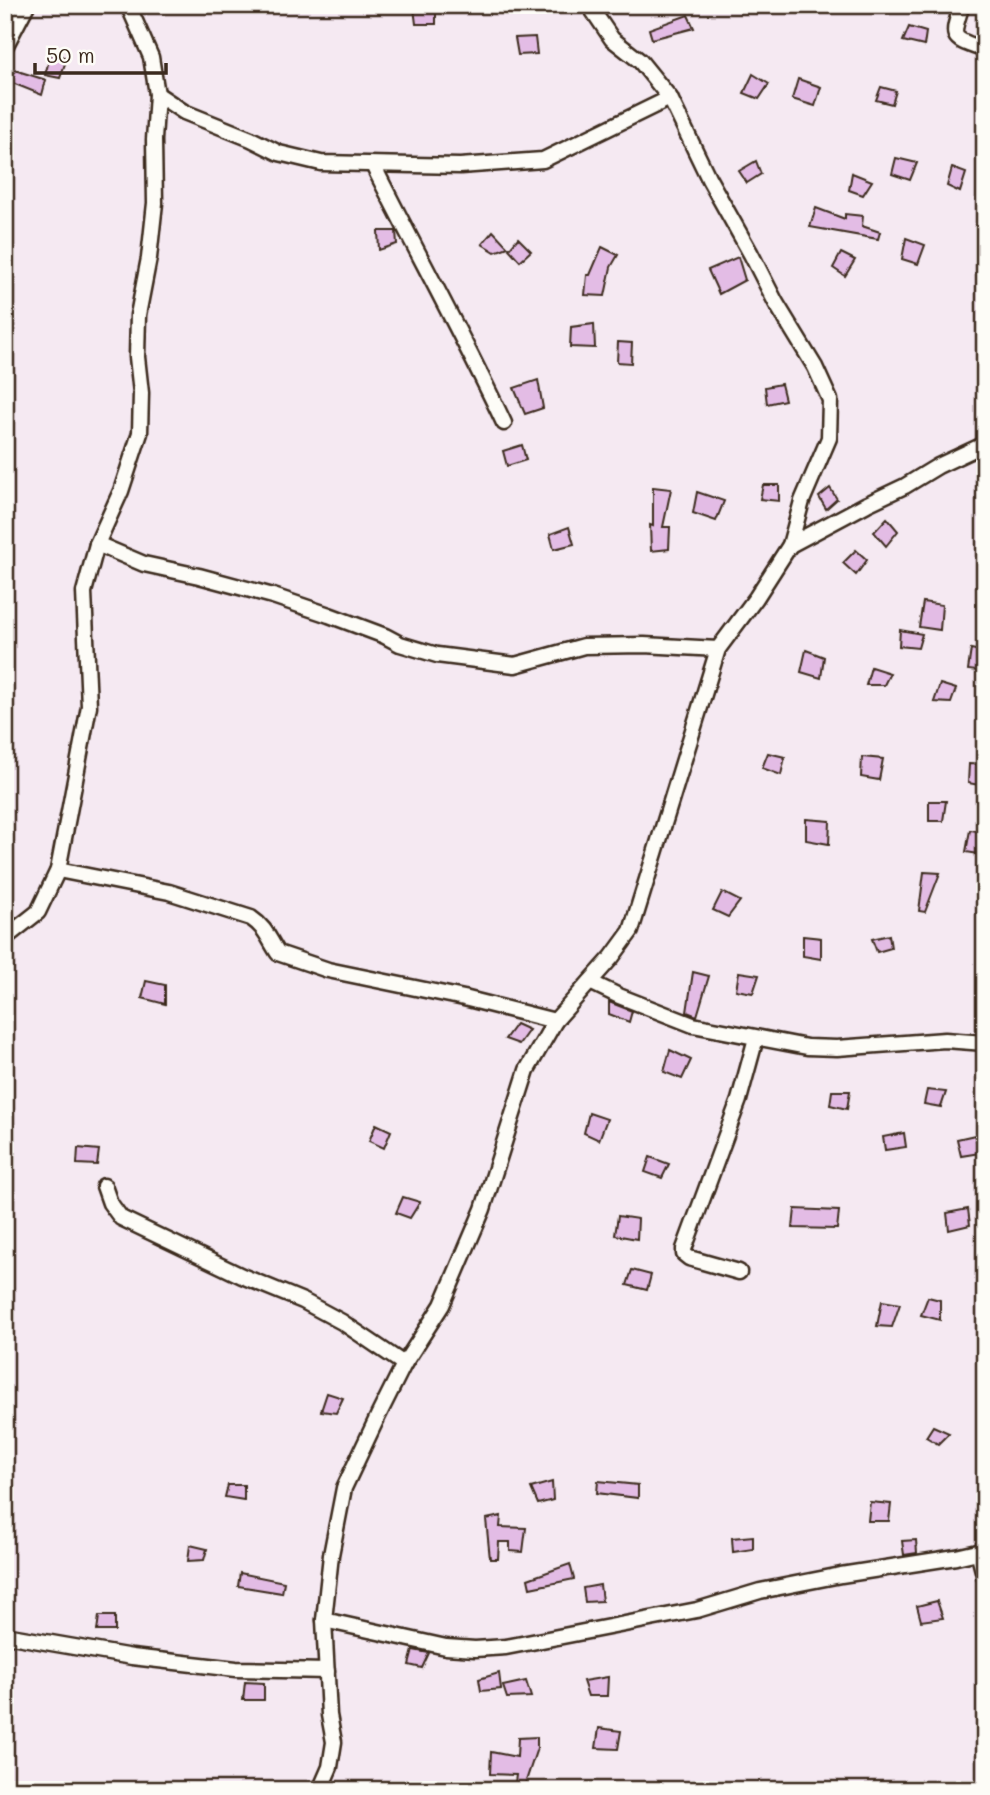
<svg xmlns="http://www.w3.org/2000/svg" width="990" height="1795" font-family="Mali,sans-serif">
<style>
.building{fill:#e3bce5;stroke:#3b2a1e;stroke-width:2}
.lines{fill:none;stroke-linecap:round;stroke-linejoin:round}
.minor-casing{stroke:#3b2a1e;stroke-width:19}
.minor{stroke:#fdfcf7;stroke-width:14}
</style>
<rect width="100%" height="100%" fill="#f5e9f2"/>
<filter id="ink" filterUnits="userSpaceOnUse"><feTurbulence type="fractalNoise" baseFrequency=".0143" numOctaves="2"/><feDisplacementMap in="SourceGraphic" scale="14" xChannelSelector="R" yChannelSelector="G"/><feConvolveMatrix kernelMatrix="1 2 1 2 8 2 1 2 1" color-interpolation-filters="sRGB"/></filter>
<g filter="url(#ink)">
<g class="building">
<path d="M 436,7 L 436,24 L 416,24 L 414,8 Z"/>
<path d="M 688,15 L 694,28 L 652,39 L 649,29 Z"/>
<path d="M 909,27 L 926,32 L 924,46 L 903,41 Z"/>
<path d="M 535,37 L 537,54 L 518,55 L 515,38 Z"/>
<path d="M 51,53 L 67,58 L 60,78 L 45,75 Z"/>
<path d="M 5,67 L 46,80 L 42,95 L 5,80 Z"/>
<path d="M 753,74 L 769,84 L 759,99 L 744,93 Z"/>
<path d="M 798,79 L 821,87 L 815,106 L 792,99 Z"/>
<path d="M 881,87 L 896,91 L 892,104 L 876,100 Z"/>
<path d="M 896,158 L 917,163 L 910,180 L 892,174 Z"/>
<path d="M 756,161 L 761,174 L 747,183 L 739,171 Z"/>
<path d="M 952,168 L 966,173 L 960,192 L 947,186 Z"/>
<path d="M 852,173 L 872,181 L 863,195 L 849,190 Z"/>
<path d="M 816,208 L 845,219 L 845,214 L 863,216 L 862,226 L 880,232 L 878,239 L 810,227 Z"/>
<path d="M 378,231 L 396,231 L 397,244 L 379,250 Z"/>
<path d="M 493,231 L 508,247 L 495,252 L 482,244 Z"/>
<path d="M 518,238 L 531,251 L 520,261 L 509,249 Z"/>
<path d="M 906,238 L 925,245 L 918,264 L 902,259 Z"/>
<path d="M 602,247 L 618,255 L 611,267 L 605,296 L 585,295 L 587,275 L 590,275 Z"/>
<path d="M 841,253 L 855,260 L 845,276 L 833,268 Z"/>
<path d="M 738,257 L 745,280 L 719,294 L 708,270 Z"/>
<path d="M 594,324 L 595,348 L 570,347 L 571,327 Z"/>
<path d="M 618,342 L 632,343 L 631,363 L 617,362 Z"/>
<path d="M 538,380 L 543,408 L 525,414 L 514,388 Z"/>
<path d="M 781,384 L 785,400 L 767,404 L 765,387 Z"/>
<path d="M 522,445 L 526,460 L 507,466 L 503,451 Z"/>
<path d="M 763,485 L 779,485 L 779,501 L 760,499 Z"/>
<path d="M 653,487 L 671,489 L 663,527 L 670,527 L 669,549 L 651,551 L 650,525 L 653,526 Z"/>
<path d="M 830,488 L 837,499 L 826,509 L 819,497 Z"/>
<path d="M 697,492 L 724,501 L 716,521 L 693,513 Z"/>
<path d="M 887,518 L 898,531 L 886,546 L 874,532 Z"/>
<path d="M 569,527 L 574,544 L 554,549 L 550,534 Z"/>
<path d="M 856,550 L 867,560 L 856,575 L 843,563 Z"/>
<path d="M 923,602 L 942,605 L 940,630 L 919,627 Z"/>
<path d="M 900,630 L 922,634 L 918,648 L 899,646 Z"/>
<path d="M 971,649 L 985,652 L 985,672 L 968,670 Z"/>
<path d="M 806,650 L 824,657 L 821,678 L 801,672 Z"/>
<path d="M 871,667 L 890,673 L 884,685 L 866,685 Z"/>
<path d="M 940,684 L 956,689 L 951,703 L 934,702 Z"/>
<path d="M 768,753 L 785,757 L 781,775 L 762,768 Z"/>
<path d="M 862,757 L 883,759 L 879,780 L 861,777 Z"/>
<path d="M 969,764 L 985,765 L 985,786 L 968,783 Z"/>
<path d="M 929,801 L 946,801 L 943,821 L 929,821 Z"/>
<path d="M 806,819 L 830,821 L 829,844 L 806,840 Z"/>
<path d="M 970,830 L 985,832 L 985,855 L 966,852 Z"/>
<path d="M 924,872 L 940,873 L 925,912 L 919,911 Z"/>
<path d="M 722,892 L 740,901 L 728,917 L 713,910 Z"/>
<path d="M 889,935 L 891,948 L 877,952 L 872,939 Z"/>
<path d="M 803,936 L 821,938 L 821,959 L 803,956 Z"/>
<path d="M 693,972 L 709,976 L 697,1016 L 687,1012 Z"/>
<path d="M 739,972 L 759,975 L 753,993 L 736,990 Z"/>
<path d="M 146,981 L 165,985 L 165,1004 L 142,998 Z"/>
<path d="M 609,1002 L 632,1011 L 629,1022 L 609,1014 Z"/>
<path d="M 516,1024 L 529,1030 L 519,1044 L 505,1039 Z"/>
<path d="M 670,1050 L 691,1060 L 682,1079 L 664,1072 Z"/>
<path d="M 927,1090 L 946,1092 L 941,1107 L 924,1104 Z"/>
<path d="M 832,1091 L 850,1091 L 847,1109 L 830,1105 Z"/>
<path d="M 589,1113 L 607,1119 L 599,1140 L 584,1133 Z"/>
<path d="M 376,1124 L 391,1131 L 384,1148 L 369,1141 Z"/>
<path d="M 904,1133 L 906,1147 L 885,1150 L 883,1137 Z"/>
<path d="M 975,1135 L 980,1153 L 961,1156 L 957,1139 Z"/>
<path d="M 78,1148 L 99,1150 L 97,1165 L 77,1164 Z"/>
<path d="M 650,1157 L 669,1164 L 662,1178 L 645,1172 Z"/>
<path d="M 403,1197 L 420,1202 L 410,1218 L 396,1213 Z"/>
<path d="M 795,1209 L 839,1211 L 837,1229 L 793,1228 Z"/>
<path d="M 968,1209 L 970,1225 L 949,1230 L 947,1213 Z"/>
<path d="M 618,1216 L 638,1219 L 637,1239 L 615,1235 Z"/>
<path d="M 632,1270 L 651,1275 L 647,1290 L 627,1285 Z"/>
<path d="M 928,1297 L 940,1300 L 940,1320 L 921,1315 Z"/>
<path d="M 882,1301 L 900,1304 L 892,1327 L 877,1326 Z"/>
<path d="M 327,1393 L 343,1398 L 336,1413 L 321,1411 Z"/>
<path d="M 933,1426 L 949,1433 L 938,1444 L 926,1437 Z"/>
<path d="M 598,1481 L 638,1485 L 638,1498 L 597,1493 Z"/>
<path d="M 552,1482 L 553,1500 L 538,1504 L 531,1488 Z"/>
<path d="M 228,1485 L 244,1485 L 244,1500 L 225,1497 Z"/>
<path d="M 870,1502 L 891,1504 L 889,1521 L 868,1521 Z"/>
<path d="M 501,1516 L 500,1527 L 526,1528 L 523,1552 L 510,1551 L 510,1542 L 499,1542 L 498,1559 L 490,1559 L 486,1519 Z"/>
<path d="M 753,1536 L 753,1549 L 733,1552 L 732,1538 Z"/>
<path d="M 916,1540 L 917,1553 L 904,1555 L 902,1541 Z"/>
<path d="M 190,1545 L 207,1549 L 204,1560 L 188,1561 Z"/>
<path d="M 570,1564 L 574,1579 L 530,1588 L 528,1579 Z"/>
<path d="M 240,1573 L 284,1582 L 282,1593 L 238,1586 Z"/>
<path d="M 600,1585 L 602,1601 L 585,1602 L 583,1588 Z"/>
<path d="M 937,1601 L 943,1618 L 921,1621 L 917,1606 Z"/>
<path d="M 99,1616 L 115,1616 L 115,1631 L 97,1631 Z"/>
<path d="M 413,1650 L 429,1653 L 422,1668 L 409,1665 Z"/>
<path d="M 499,1673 L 501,1689 L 481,1691 L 479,1679 Z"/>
<path d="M 608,1677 L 607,1696 L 588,1696 L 583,1681 Z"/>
<path d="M 526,1681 L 531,1697 L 507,1698 L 503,1686 Z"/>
<path d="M 245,1682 L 264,1683 L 264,1700 L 243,1700 Z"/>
<path d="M 599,1728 L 621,1731 L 618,1749 L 596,1748 Z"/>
<path d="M 537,1737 L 537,1748 L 523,1790 L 514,1790 L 516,1775 L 490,1774 L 491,1752 L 517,1757 L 518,1738 Z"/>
</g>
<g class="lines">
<g class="minor-casing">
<g id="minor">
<path d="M 962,5 C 950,40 951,38 985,50"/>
<path d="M 5,47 L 27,5"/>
<path d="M 157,94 L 184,112 L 251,139 L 279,153 L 321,163 L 460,166 L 543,160 L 670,98"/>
<path d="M 373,165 C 416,251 463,336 504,423"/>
<path d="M 97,544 L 144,564 L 199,576 L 273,596 L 329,615 L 385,636 L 400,644 L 437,655 L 515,665 L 584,646 L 644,645 L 718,649"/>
<path d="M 790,545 L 867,504 L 905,486 L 938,466 L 985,444"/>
<path d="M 58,870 L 169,892 L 251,918 C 266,928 268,938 278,953 L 328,970 L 464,998 L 555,1021"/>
<path d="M 5,938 L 38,912 L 58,870 L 89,706 L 84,592 L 97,544 L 121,491 L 140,433 L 141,393 L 137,357 L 138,315 L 149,258 L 155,203 L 154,140 L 157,94 L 151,57 L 128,5"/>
<path d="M 590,982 L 619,996 L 693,1025 L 807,1047 L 837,1048 L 945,1040 L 985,1043"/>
<path d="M 104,1186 L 110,1203 L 121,1218 L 242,1276 L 303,1301 L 342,1322 L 404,1364"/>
<path d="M 739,1272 L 689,1258 L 684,1254 L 684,1249 L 739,1100 L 756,1038"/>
<path d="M 978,1552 L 985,1578"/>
<path d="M 324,1620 L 446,1647 L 475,1649 L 506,1647 L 697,1610 L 760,1591 L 841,1575 L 956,1557 L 978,1552 L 985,1547"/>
<path d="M 5,1635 L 132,1657 L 236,1669 L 327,1671"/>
<path d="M 320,1790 L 330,1767 L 334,1742 L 329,1715 L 324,1620 L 331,1555 L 344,1488 L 378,1416 L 404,1364 L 442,1305 L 483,1209 L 527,1070 L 555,1021 L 612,957 L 631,931 L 718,649 L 756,598 L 790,545 L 802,501 L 829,438 L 830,400 L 815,367 L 776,303 L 751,254 L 709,179 L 670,98 L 640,61 L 612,39 L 589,5"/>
</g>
</g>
<use href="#minor" class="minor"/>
</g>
</g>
<rect width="990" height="1795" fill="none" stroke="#fdfcf7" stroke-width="28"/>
<rect x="14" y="14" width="962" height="1767" fill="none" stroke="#3b2a1e" stroke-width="2.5" filter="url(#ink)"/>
<path d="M35 63v10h131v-10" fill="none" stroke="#3b2a1e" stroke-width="3.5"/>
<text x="46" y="63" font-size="21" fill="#3b2a1e" stroke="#fdfcf7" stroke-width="5" paint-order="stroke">50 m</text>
</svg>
